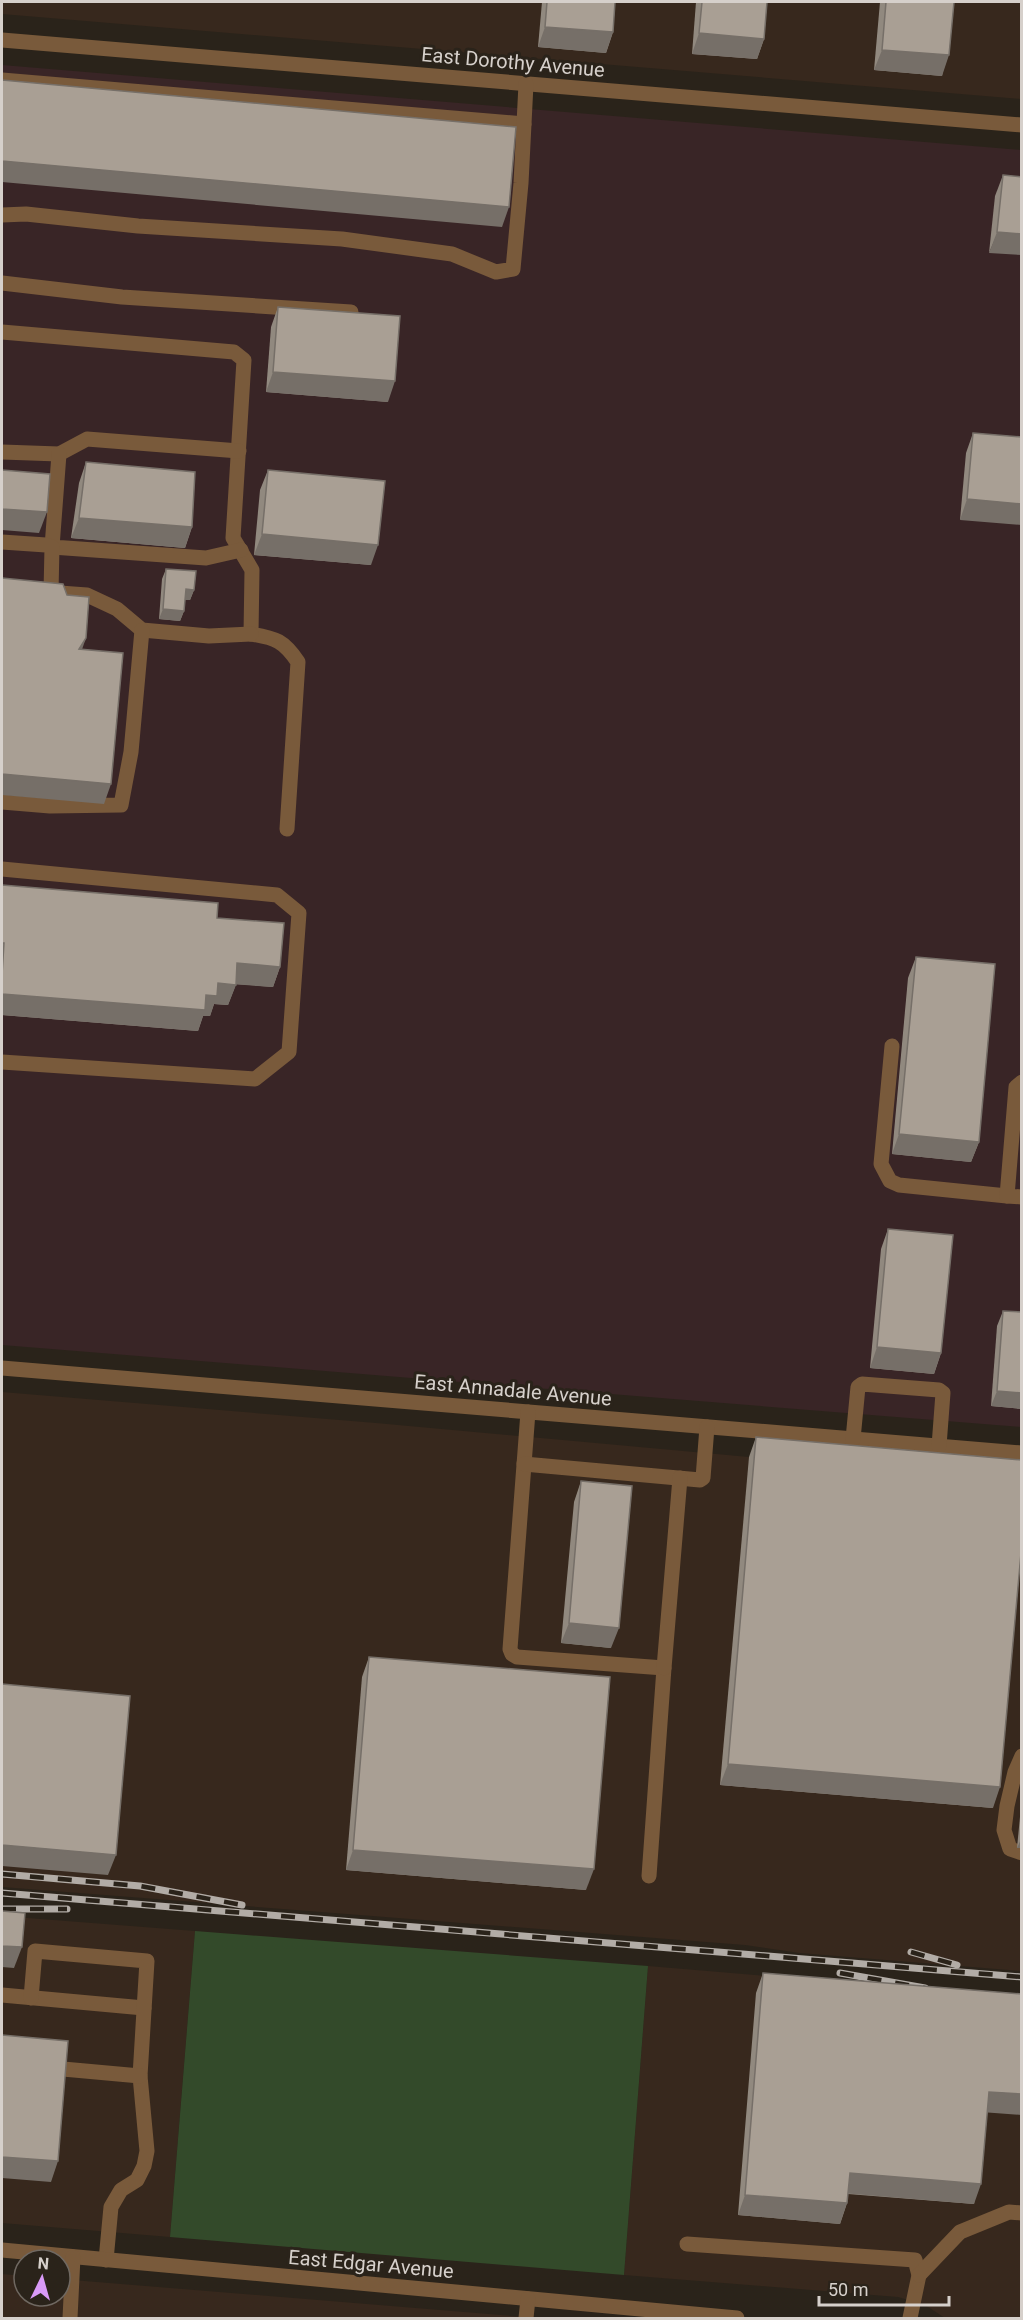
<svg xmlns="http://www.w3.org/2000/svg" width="1023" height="2320" font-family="Roboto,sans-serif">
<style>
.commercial{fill:#392526}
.industrial{fill:#37281d}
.green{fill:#334a2a}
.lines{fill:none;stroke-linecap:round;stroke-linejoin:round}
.minor{stroke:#795a3b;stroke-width:15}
.rail-casing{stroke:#b2aca6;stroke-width:7}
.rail{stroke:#2a231a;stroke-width:4.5;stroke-dasharray:14;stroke-linecap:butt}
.wall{fill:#91897f}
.shaded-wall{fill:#766f68}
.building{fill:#a99f94;stroke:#766f68;stroke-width:1.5}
.labels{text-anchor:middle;stroke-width:6;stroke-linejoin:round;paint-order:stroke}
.street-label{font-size:20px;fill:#d6d0cb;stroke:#2a231a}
</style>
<rect width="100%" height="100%" fill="#2a231a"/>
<path class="commercial" d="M 2,65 L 1021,150 L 1021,1427 L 2,1345 Z"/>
<g class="industrial">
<path d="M 2,2 L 1021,2 L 1021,99 L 2,14 Z"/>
<path d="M 2,1392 L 376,1423 L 749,1457 L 852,1463 L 1021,1477 L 1021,1971 L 800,1953 L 745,1945 L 2,1887 Z"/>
<path d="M 2,1916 L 195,1931 L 170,2237 L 2,2223 Z"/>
<path d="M 648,1966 L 1021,1997 L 1021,2318 L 945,2318 L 925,2305 L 898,2297 L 624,2275 Z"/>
<path d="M 2,2274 L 24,2276 L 24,2296 L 60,2296 L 60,2279 L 537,2318 L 2,2318 Z"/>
</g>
<path class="green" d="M 195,1931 L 648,1966 L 624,2275 L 170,2237 Z"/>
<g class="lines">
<g class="minor">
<path d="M 2,40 L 1022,125"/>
<path d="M 2,80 L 524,124"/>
<path d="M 2,215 L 26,214 L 138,226 L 342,239 L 452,254 L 496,272 L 513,269 L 521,183 L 526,84"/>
<path d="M 2,283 L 122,297 L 351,312"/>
<path d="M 2,332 L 234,352 L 244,360 L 233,538 L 252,570 L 251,634 C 276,638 284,641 298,662 L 287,829"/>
<path d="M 2,452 L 59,454 L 87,439 L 239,451"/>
<path d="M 59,454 L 52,547 L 206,558 L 241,550"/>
<path d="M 2,542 L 46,545 L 52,547 L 51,592"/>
<path d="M 46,592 L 87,595 L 117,609 L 142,630 L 209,636 L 251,634"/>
<path d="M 2,802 L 50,806 L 121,805 L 131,752 L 142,630"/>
<path d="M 2,869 L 277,895 L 299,913 L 289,1052 L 255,1079 L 2,1062"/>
<path d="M 892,1046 L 881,1164 L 890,1181 L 899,1185 L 1007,1196"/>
<path d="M 1022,1082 L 1016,1087 L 1007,1196 L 1022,1197"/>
<path d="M 2,1368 L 1022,1453"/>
<path d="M 528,1412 L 510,1649 L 512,1654 L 517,1657 L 664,1668 L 649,1876"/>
<path d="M 853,1439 L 858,1387 L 862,1384 L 939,1390 L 943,1393 L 939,1446"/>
<path d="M 524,1464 L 700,1480 L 703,1478 L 707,1427"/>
<path d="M 664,1668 L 680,1478"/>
<path d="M 1022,1756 L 1015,1772 L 1007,1806 L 1004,1830 L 1010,1849 L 1022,1853"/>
<path d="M 2,1995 L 144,2008"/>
<path d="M 31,1998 L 35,1951 L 147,1961 L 140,2076 L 147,2151 L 144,2166 L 137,2180 L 121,2190 L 111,2207 L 106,2260"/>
<path d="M 63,2069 L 140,2076"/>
<path d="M 687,2244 L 915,2260 L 919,2275 L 910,2318"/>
<path d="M 2,2250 L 737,2318"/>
<path d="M 919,2275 L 960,2232 L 1009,2212 L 1022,2213"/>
<path d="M 70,2318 L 73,2257"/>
<path d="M 526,2318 L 528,2299"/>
</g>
<g class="rail-casing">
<g id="rail">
<path d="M 2,1874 L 140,1886 L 242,1905"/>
<path d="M 2,1893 L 1022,1977"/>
<path d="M 2,1909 L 67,1909"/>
<path d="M 911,1952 L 957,1965"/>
<path d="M 840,1973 L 925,1988"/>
</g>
</g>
<use href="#rail" class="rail"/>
</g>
<g class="wall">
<path d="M 542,2 L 615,2 L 613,32 L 606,53 L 538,47 Z"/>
<path d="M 696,2 L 767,2 L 764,39 L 757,59 L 692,54 Z"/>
<path d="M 880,2 L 954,2 L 942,76 L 874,70 Z"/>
<path d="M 1003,175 L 1022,177 L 989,253 L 995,196 Z"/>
<path d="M 278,307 L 388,402 L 266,392 L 271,327 Z"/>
<path d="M 973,433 L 1022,437 L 960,520 L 966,453 Z"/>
<path d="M 86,462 L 192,527 L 185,548 L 71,538 L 79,483 Z"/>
<path d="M 268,470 L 371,565 L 254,555 L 260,490 Z"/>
<path d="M 166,569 L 194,590 L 190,600 L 185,600 L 184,611 L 180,621 L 159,619 L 162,579 Z"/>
<path d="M 2,885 L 217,918 L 280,967 L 273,987 L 236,984 L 228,1005 L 214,1004 L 210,1016 L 203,1016 L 198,1031 L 2,1015 Z"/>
<path d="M 916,957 L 979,1142 L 971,1162 L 892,1154 L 908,978 Z"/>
<path d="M 888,1229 L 941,1353 L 934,1374 L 870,1368 L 881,1249 Z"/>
<path d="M 1003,1311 L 1022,1312 L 1022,1409 L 991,1406 L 997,1326 Z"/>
<path d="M 756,1437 L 993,1808 L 720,1785 L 749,1457 Z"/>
<path d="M 581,1481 L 611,1648 L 561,1643 L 574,1502 Z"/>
<path d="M 369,1657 L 586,1890 L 346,1870 L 362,1677 Z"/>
<path d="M 1022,1796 L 1022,1848 L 1017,1848 Z"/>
<path d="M 763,1973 L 987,2113 L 974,2204 L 848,2194 L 847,2203 L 840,2224 L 738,2215 L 756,1993 Z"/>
</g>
<g class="shaded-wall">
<path d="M 545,27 L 613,32 L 606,53 L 538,47 Z"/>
<path d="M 699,33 L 764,39 L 757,59 L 692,54 Z"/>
<path d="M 882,50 L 949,55 L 942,76 L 874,70 Z"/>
<path d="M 2,161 L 509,207 L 502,227 L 2,182 Z"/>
<path d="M 997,232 L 1022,234 L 1022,255 L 989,253 Z"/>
<path d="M 273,372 L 395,381 L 388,402 L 266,392 Z"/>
<path d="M 967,499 L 1022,504 L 1022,525 L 960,520 Z"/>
<path d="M 2,509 L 47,512 L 39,533 L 2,530 Z"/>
<path d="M 79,518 L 192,527 L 185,548 L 71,538 Z"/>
<path d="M 262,534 L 378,545 L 371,565 L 254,555 Z"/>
<path d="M 186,589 L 194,590 L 190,600 L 182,600 Z"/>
<path d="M 163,609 L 184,611 L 180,621 L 159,619 Z"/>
<path d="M 86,638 L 79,658 L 79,649 Z"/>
<path d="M 2,774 L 111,784 L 104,804 L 2,795 Z"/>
<path d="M 237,963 L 280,967 L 273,987 L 230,984 Z"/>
<path d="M 218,983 L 236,985 L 228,1005 L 214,1004 L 210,1016 L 203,1016 L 198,1031 L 2,1015 L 2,994 L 206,995 Z"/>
<path d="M 899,1134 L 979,1142 L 971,1162 L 892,1154 Z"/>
<path d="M 877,1347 L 941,1353 L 934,1374 L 870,1368 Z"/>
<path d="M 997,1391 L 1022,1393 L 1022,1409 L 991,1406 Z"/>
<path d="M 569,1623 L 619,1628 L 611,1648 L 561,1643 Z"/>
<path d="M 728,1764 L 1000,1787 L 993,1808 L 720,1785 Z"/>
<path d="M 1022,1837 L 1022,1848 L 1017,1848 Z"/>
<path d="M 2,1845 L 116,1855 L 108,1875 L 2,1866 Z"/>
<path d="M 353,1850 L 594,1869 L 586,1890 L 346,1870 Z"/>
<path d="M 2,1946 L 22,1947 L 14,1968 L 2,1967 Z"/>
<path d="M 989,2092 L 1022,2094 L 1022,2115 L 981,2112 Z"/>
<path d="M 2,2157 L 58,2161 L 51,2182 L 2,2178 Z"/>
<path d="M 850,2173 L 981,2184 L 974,2204 L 842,2193 Z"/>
<path d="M 745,2195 L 847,2203 L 840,2224 L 738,2215 Z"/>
</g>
<g class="building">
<path d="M 547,2 L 615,2 L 613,32 L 545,27 Z"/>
<path d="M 702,2 L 767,2 L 764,39 L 699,33 Z"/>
<path d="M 886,2 L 954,2 L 949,55 L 882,50 Z"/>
<path d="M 2,80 L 516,127 L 509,207 L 2,161 Z"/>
<path d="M 1003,175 L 1022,177 L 1022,234 L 997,232 Z"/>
<path d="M 278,307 L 400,316 L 395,381 L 273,372 Z"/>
<path d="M 973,433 L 1022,437 L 1022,504 L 967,499 Z"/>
<path d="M 86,462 L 195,472 L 192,527 L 79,518 Z"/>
<path d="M 2,470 L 50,474 L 47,512 L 2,509 Z"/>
<path d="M 268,470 L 385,481 L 378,545 L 262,534 Z"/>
<path d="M 166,569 L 196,571 L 194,590 L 186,589 L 184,611 L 163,609 Z"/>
<path d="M 2,578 L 63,584 L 67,595 L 89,597 L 86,638 L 79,649 L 123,653 L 111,784 L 2,774 Z"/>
<path d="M 2,885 L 218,903 L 217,918 L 284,923 L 280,967 L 237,963 L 236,985 L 218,983 L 217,996 L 206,995 L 205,1010 L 2,994 L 2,975 L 4,943 L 2,943 Z"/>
<path d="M 916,957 L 995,964 L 979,1142 L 899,1134 Z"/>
<path d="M 888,1229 L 953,1235 L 941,1353 L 877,1347 Z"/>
<path d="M 1003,1311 L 1022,1312 L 1022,1393 L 997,1391 Z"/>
<path d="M 756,1437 L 1022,1460 L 1022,1542 L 1000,1787 L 728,1764 Z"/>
<path d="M 581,1481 L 632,1486 L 619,1628 L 569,1623 Z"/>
<path d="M 369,1657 L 610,1677 L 594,1869 L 353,1850 Z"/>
<path d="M 2,1684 L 130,1696 L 116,1855 L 2,1845 Z"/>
<path d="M 2,1911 L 25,1913 L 22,1947 L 2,1946 Z"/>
<path d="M 763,1973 L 1022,1994 L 1022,2094 L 989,2092 L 981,2184 L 850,2173 L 847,2203 L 745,2195 Z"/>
<path d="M 2,2035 L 68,2041 L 58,2161 L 2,2157 Z"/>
</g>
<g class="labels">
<g class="street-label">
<text transform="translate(513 62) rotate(5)" y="7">East Dorothy Avenue</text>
<text transform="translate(513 1390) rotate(5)" y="7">East Annadale Avenue</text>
<text transform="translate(371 2264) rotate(5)" y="7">East Edgar Avenue</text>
</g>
</g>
<rect width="1023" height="2320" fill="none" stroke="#d6d0cb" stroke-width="6"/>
<g transform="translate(42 2278) rotate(5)"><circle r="28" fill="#2a231a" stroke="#6f6861" stroke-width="1.5"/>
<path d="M0-4.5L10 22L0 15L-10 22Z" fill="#d99af7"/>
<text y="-9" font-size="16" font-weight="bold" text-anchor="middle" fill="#d6d0cb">N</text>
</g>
<path d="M819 2296v9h130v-9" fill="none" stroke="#d6d0cb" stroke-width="3"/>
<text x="828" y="2296" font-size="18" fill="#d6d0cb" stroke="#2a231a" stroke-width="4.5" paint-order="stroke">50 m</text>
</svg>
